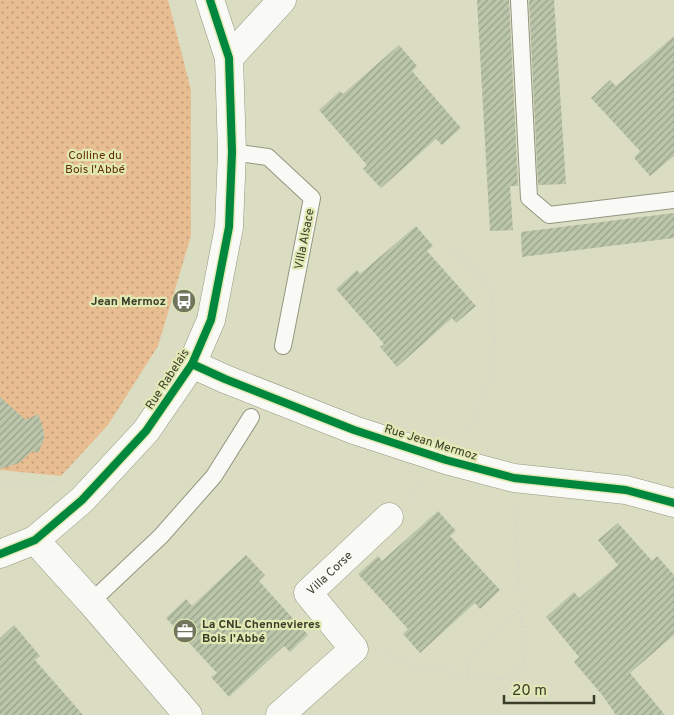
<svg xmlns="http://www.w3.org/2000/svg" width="674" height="715" font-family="Overpass,sans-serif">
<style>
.grass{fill:url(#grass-dots)}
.building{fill:url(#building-hatch)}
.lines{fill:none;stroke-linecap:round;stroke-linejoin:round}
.lane-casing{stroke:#949680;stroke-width:18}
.street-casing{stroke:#949680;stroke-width:29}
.path{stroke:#d4d5cd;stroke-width:3;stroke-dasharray:1 4;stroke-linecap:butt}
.lane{stroke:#f9faf6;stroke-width:16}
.street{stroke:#f9faf6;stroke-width:28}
.cycleway-casing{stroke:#e2e9b5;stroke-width:11}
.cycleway{stroke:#00873e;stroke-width:8}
.labels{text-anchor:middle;stroke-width:4.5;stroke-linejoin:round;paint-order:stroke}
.park-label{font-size:12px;fill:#653102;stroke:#e2e9b5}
.street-label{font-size:12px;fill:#3a3d28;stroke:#e2e9b5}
.poi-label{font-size:12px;font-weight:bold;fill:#3a3d28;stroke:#e2e9b5;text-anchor:end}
</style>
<defs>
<pattern id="grass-dots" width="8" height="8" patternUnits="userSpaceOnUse" patternTransform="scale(1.25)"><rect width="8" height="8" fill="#e8bd91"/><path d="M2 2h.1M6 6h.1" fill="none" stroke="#bd9b76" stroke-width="1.8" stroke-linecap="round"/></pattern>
<pattern id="building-hatch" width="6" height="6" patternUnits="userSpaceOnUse" patternTransform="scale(1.25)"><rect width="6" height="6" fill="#bac5a9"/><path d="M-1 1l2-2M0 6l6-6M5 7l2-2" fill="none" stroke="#98a18a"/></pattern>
</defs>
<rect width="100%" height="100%" fill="#daddc1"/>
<path class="grass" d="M 0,0 L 168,0 L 191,90 L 191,236 L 158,346 L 108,425 L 61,476 L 0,470 Z"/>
<g class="building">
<path d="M 477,0 L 509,0 L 518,186 L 510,186 L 513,230 L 490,231 Z"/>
<path d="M 529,0 L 554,0 L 566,184 L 538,185 Z"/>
<path d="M 674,36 L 674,156 L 650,176 L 634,158 L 640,151 L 591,98 L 610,80 L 616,86 Z"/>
<path d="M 399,45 L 417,66 L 412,71 L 461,128 L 442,145 L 436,139 L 381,188 L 363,169 L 367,165 L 319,110 L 340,91 L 343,94 Z"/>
<path d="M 674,213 L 674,238 L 522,257 L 521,232 Z"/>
<path d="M 416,226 L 433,246 L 427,251 L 476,306 L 456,323 L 452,318 L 397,367 L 380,347 L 384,344 L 336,289 L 357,270 L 360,274 Z"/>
<path d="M 0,397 L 26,420 L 38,414 L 43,428 L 44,433 L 44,439 L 38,453 L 32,451 L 19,463 L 0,469 Z"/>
<path d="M 438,511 L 456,531 L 450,536 L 500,590 L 480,609 L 475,603 L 420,653 L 403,634 L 408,629 L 358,574 L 378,556 L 382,561 Z"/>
<path d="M 618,523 L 652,561 L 657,556 L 674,575 L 674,635 L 630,673 L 665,715 L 616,715 L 603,696 L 574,662 L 579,657 L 546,617 L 574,592 L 579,598 L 618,565 L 598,540 Z"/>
<path d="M 246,555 L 265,575 L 259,581 L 308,635 L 290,652 L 284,646 L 229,697 L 211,677 L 217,673 L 166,618 L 186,599 L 192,606 Z"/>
<path d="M 14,625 L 40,656 L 35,660 L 83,715 L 0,715 L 0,638 Z"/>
</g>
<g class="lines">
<g class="lane-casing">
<g id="lane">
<path d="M 519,0 L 529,198 L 549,215 L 674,200"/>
<path d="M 232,152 L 268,157 L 312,198 L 283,346"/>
<path d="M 91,602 L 161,536 L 214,476 L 251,417"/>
</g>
</g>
<g class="street-casing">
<g id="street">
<path d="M 229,58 L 282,0"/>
<path d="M 192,364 L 225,379 L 354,430 L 446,460 L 514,478 L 626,490 L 674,503"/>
<path d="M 35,540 L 91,602 L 188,715"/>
<path d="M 0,554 L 35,540 L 82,500 L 146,431 L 192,364 L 211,320 L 229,227 L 232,152 L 229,58 L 210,0"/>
<path id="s1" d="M 280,715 L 354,649 L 308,593 L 389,517"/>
</g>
</g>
<g class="path">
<path d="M 452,248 L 492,289 L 495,360 L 472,425 L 465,435"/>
<path d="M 0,484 L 13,486 L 59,481"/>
<path d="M 408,498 L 423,483"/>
<path d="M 383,650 L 396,661 L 468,676 L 507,679 L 524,666 L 515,506"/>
<path d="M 468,676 L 468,659 L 521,609"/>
</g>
<use href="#lane" class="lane"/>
<use href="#street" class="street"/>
<g class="cycleway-casing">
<g id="cycleway">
<path d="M 192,364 L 225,379 L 354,430 L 446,460 L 514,478 L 626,490 L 674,503"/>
<path d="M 0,554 L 35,540 L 82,500 L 146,431 L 192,364 L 211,320 L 229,227 L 232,152 L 229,58 L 210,0"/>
</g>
</g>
<use href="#cycleway" class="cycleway"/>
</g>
<defs>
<g id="bus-disc" transform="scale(1.25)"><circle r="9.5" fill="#72755e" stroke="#e2e9b5"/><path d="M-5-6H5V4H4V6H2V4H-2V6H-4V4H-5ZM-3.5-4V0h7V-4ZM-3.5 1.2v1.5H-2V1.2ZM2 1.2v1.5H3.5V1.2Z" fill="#fff"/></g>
<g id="office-disc" transform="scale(1.25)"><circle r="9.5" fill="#72755e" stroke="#e2e9b5"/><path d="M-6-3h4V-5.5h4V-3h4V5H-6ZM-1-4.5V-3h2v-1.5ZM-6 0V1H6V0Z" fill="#fff"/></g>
</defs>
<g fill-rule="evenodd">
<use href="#bus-disc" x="184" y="301"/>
<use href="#office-disc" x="185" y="631"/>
</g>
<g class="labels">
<g class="park-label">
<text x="95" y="159">Colline du<tspan x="95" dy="14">Bois l'Abbé</tspan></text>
</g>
<g class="street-label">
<text transform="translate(304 239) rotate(-79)" y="4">Villa Alsace</text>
<text transform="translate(167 379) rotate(-57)" y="4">Rue Rabelais</text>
<text transform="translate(431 442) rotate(17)" y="4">Rue Jean Mermoz</text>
<text dy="4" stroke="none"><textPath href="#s1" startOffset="201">Villa Corse</textPath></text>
</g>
<g class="poi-label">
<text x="166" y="305">Jean Mermoz</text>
<text x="202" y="628" text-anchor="start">La CNL Chennevieres<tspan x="202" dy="14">Bois l'Abbé</tspan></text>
</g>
</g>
<path d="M504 695v8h90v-8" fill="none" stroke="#3a3d28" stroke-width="2.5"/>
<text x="512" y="695" font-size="15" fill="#3a3d28" stroke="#e2e9b5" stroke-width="4" paint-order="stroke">20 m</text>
</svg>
